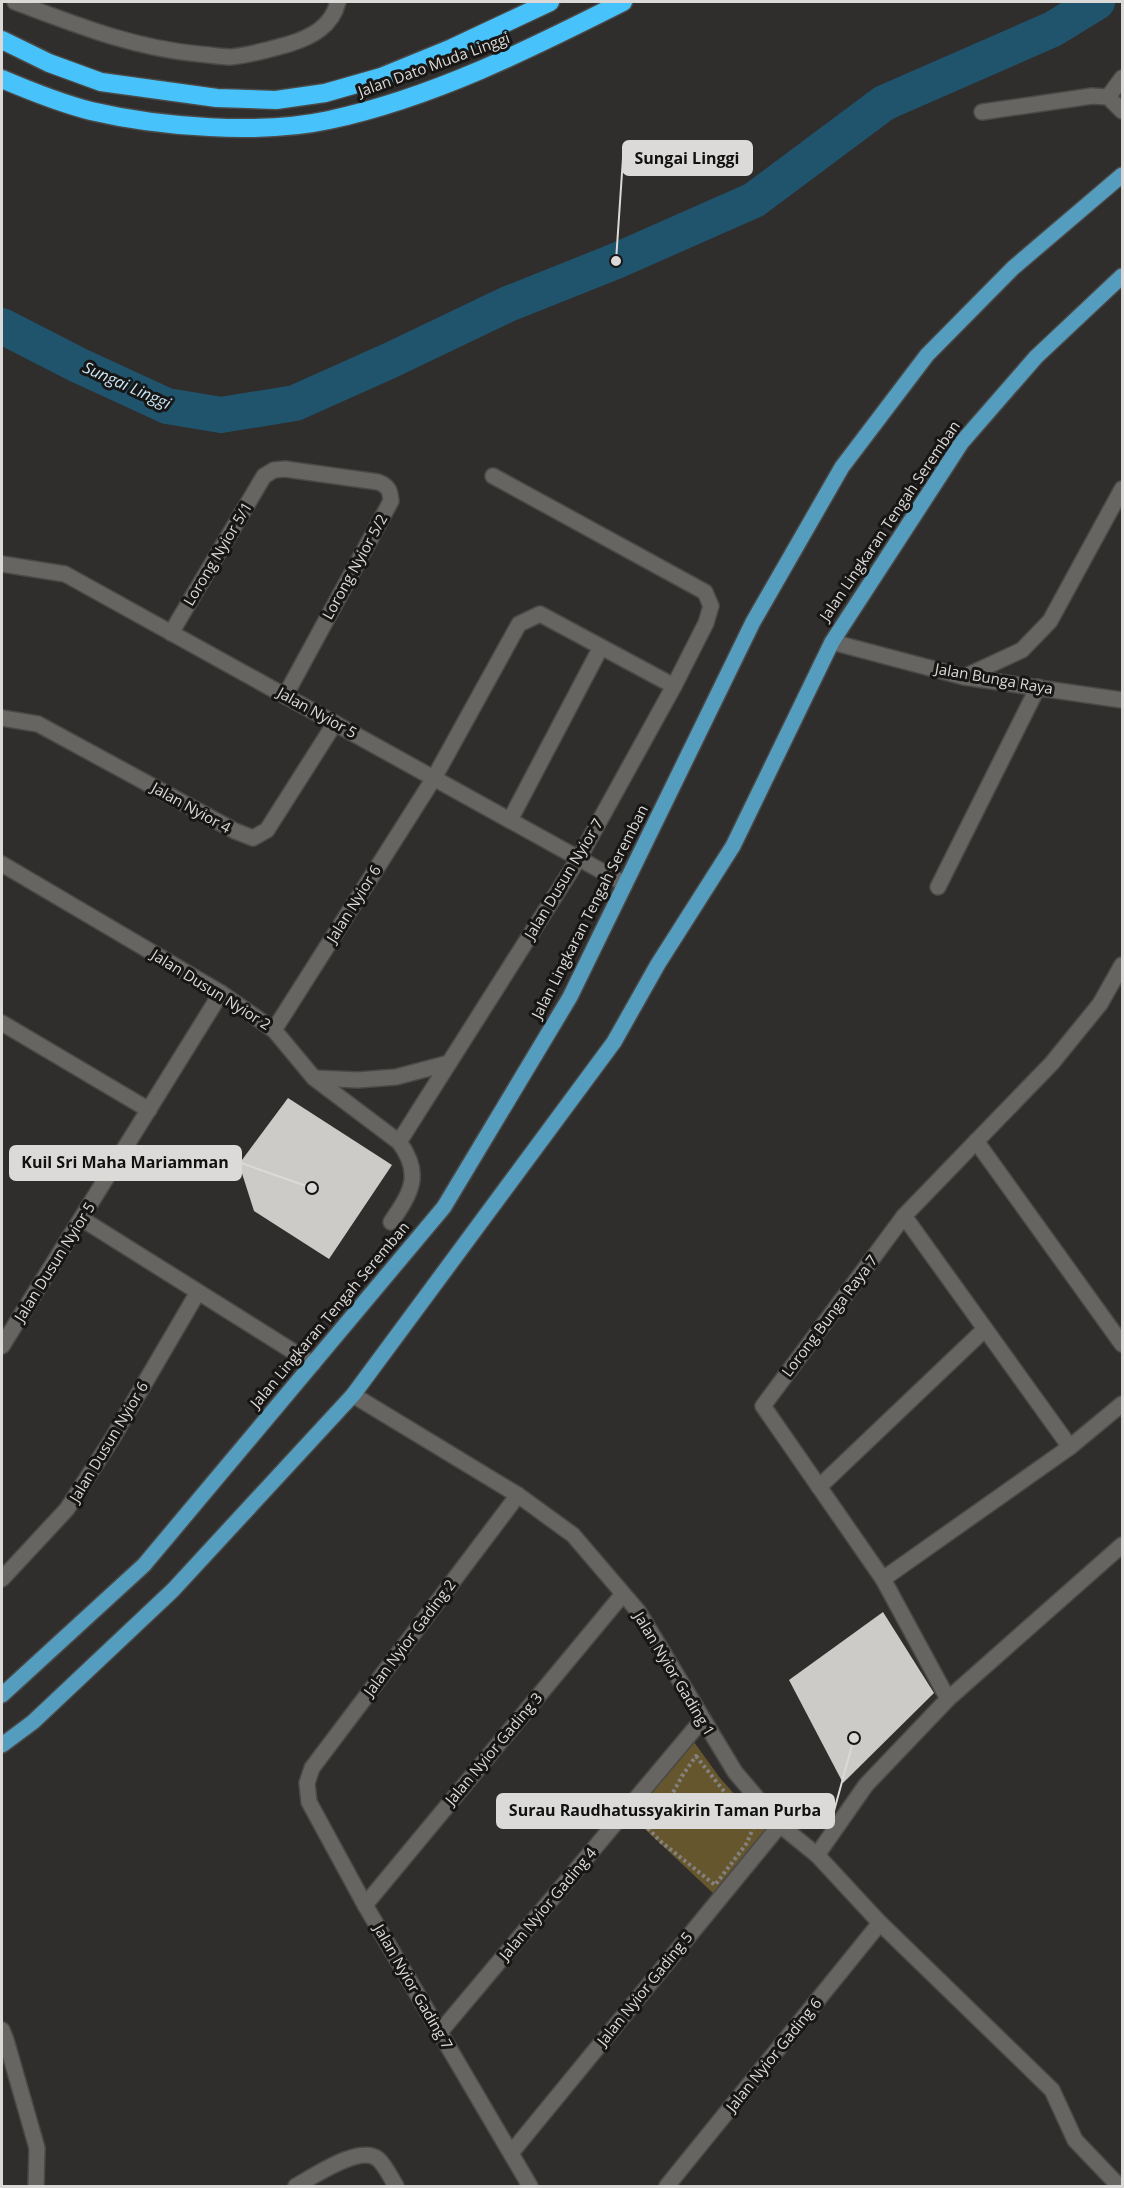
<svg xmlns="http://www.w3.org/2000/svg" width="1124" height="2188" font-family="'Open Sans',sans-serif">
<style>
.green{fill:#66562d}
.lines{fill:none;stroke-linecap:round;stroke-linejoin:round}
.river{stroke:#20536c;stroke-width:36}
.building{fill:#cdcbc8}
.minor-casing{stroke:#4a4947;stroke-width:18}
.major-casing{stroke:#4a4947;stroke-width:18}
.highway-casing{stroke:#4a4947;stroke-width:21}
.path{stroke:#838280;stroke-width:4;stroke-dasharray:3 3;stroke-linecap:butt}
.minor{stroke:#666562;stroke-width:15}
.major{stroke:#549dbe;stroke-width:15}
.highway{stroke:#48c2fb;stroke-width:18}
.labels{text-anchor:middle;stroke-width:6;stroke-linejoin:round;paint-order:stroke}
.street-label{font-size:15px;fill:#dbdad8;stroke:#171615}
.water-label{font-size:16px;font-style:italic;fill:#cae8f9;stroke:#171615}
.leader{fill:none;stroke:#dbdad8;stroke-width:2}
.callout-dot{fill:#dbdad8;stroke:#171615;stroke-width:2}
.callout{fill:#dbdad8;stroke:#dbdad8;stroke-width:2}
.callout-label{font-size:16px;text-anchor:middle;font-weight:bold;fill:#111}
</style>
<rect width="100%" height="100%" fill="#2f2e2c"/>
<path class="green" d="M 694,1742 L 720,1778 L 768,1832 L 715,1895 L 632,1817 Z"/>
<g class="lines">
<path class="river" d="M 2,326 L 78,365 L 167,406 L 221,415 L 295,403 L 391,360 L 508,304 L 616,261 L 754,200 L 884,103 L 1053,29 L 1097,2"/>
</g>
<g class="building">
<path d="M 288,1098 L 392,1165 L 329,1259 L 254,1211 L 239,1164 Z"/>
<path d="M 883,1612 L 934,1693 L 843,1783 L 789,1680 Z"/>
</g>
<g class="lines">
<g class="minor-casing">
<g id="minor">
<path d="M 15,2 C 77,25 133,48 199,54 C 210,55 221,57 231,57 C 251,55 271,49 289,44 C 312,37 332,26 338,2"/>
<path d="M 1108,97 L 1122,78"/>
<path d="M 982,112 L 1092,96 L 1108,97 L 1122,111"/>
<path d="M 2,564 L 65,574 L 625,884"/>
<path d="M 171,633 L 264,476 L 274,470 L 285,469 L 378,482 C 389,486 390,491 391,501 L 285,696"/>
<path d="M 832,642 L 964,677 L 1122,700"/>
<path d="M 964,677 L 1022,650 L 1050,621 L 1122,489"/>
<path d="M 2,718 L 38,724 L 235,831 L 253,838 L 267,830 L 335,723"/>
<path d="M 510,820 L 601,647"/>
<path d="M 2,864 L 221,993 L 274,1030 L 314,1078 L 399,1142 C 423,1174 411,1193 391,1222"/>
<path d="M 938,887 L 1038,687"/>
<path d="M 2,1023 L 149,1110"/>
<path d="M 274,1030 L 434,778 L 519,624 L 540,614 L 674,686"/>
<path d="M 314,1078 L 358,1080 L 396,1077 L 449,1063"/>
<path d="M 976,1141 L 1122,1344"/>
<path d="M 399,1142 L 579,858 L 674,686 L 706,623 L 711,606 L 705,592 L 493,476"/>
<path d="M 904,1216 L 1070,1447"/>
<path d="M 82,1219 L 313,1364"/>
<path d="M 2,1346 L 221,993"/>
<path d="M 353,1395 L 518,1495 L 573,1535 L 638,1611 L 735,1772 L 780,1825 L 817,1855 L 880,1923 L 1052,2090 L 1075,2140 L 1119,2186"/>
<path d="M 819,1487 L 985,1329"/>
<path d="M 518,1495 L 312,1768 L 307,1783 L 309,1802 L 365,1905 L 530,2186"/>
<path d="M 2,1579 L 67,1509 L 112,1439 L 198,1292"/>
<path d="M 883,1579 L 1070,1447 L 1122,1404"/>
<path d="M 948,1699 L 883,1579 L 763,1406 L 904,1216 L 1052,1063 L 1100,1004 L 1122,965"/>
<path d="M 817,1855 L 866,1785 L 948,1699 L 1122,1545"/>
<path d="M 365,1905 L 623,1594"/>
<path d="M 2,2030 L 6,2040 L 37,2148 L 36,2186"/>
<path d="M 440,2032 L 702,1720"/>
<path d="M 511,2153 L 780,1825"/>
<path d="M 296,2186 C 313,2177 360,2144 378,2159 C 385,2165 391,2178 396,2186"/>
<path d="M 667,2186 L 880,1923"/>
</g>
</g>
<g class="major-casing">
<g id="major">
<path d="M 2,1695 L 144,1565 L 444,1207 L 570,997 L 753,622 L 842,467 L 927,355 L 1013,268 L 1122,175"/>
<path d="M 2,1745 L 33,1722 L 173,1590 L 353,1395 L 614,1042 L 658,964 L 733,846 L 832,642 L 962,442 L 1036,357 L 1122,276"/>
</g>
</g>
<g class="highway-casing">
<g id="highway">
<path d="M 2,40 L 49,63 L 101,82 L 217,98 L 276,100 L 325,93 L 381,77 L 452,48 L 550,2"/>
<path d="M 2,79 C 30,91 60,103 91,111 C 159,127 261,135 329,120 C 432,98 530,49 623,2"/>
</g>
</g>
<path class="path" d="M 696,1756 L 753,1828 L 747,1843 L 715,1885 L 660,1841 L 641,1821 L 642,1818 L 648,1819 L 664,1809 L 682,1776 Z"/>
<use href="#minor" class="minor"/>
<use href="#major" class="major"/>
<use href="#highway" class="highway"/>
</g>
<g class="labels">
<g class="street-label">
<text transform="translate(434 65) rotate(-20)" y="5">Jalan Dato Muda Linggi</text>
<text transform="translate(890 521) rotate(-56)" y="5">Jalan Lingkaran Tengah Seremban</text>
<text transform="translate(218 554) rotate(-59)" y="5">Lorong Nyior 5/1</text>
<text transform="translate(355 567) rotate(-61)" y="5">Lorong Nyior 5/2</text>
<text transform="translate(994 679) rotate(10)" y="5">Jalan Bunga Raya</text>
<text transform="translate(317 713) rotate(29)" y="5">Jalan Nyior 5</text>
<text transform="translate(191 808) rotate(29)" y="5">Jalan Nyior 4</text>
<text transform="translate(564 879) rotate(-59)" y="5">Jalan Dusun Nyior 7</text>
<text transform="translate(354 904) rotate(-58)" y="5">Jalan Nyior 6</text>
<text transform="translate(590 912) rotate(-63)" y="5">Jalan Lingkaran Tengah Seremban</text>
<text transform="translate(211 990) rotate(32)" y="5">Jalan Dusun Nyior 2</text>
<text transform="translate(55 1262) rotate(-58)" y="5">Jalan Dusun Nyior 5</text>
<text transform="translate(330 1315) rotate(-50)" y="5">Jalan Lingkaran Tengah Seremban</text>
<text transform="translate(830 1316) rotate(-53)" y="5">Lorong Bunga Raya 7</text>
<text transform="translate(109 1442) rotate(-59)" y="5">Jalan Dusun Nyior 6</text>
<text transform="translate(410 1638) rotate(-53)" y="5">Jalan Nyior Gading 2</text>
<text transform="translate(674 1674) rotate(59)" y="5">Jalan Nyior Gading 1</text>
<text transform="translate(494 1749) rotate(-50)" y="5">Jalan Nyior Gading 3</text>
<text transform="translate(548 1904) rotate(-50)" y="5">Jalan Nyior Gading 4</text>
<text transform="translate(413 1987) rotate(60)" y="5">Jalan Nyior Gading 7</text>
<text transform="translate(645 1989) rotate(-51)" y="5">Jalan Nyior Gading 5</text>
<text transform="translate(774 2055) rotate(-51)" y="5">Jalan Nyior Gading 6</text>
</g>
<g class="water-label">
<text transform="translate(127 385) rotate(24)" y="6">Sungai Linggi</text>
</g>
</g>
<path class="leader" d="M616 261L623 158M312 1188L241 1163M854 1738L834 1811"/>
<g class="callout-dot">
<circle cx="616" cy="261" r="6"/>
<circle cx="312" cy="1188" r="6"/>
<circle cx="854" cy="1738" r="6"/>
</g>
<g class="callout">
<rect x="623" y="141" width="129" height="34" rx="6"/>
<rect x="10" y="1146" width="231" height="34" rx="6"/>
<rect x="497" y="1794" width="337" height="34" rx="6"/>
</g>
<g class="callout-label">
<text x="687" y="164">Sungai Linggi</text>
<text x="125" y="1168">Kuil Sri Maha Mariamman</text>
<text x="665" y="1816">Surau Raudhatussyakirin Taman Purba</text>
</g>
<rect width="1124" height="2188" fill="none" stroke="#dbdad8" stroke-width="6"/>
</svg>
